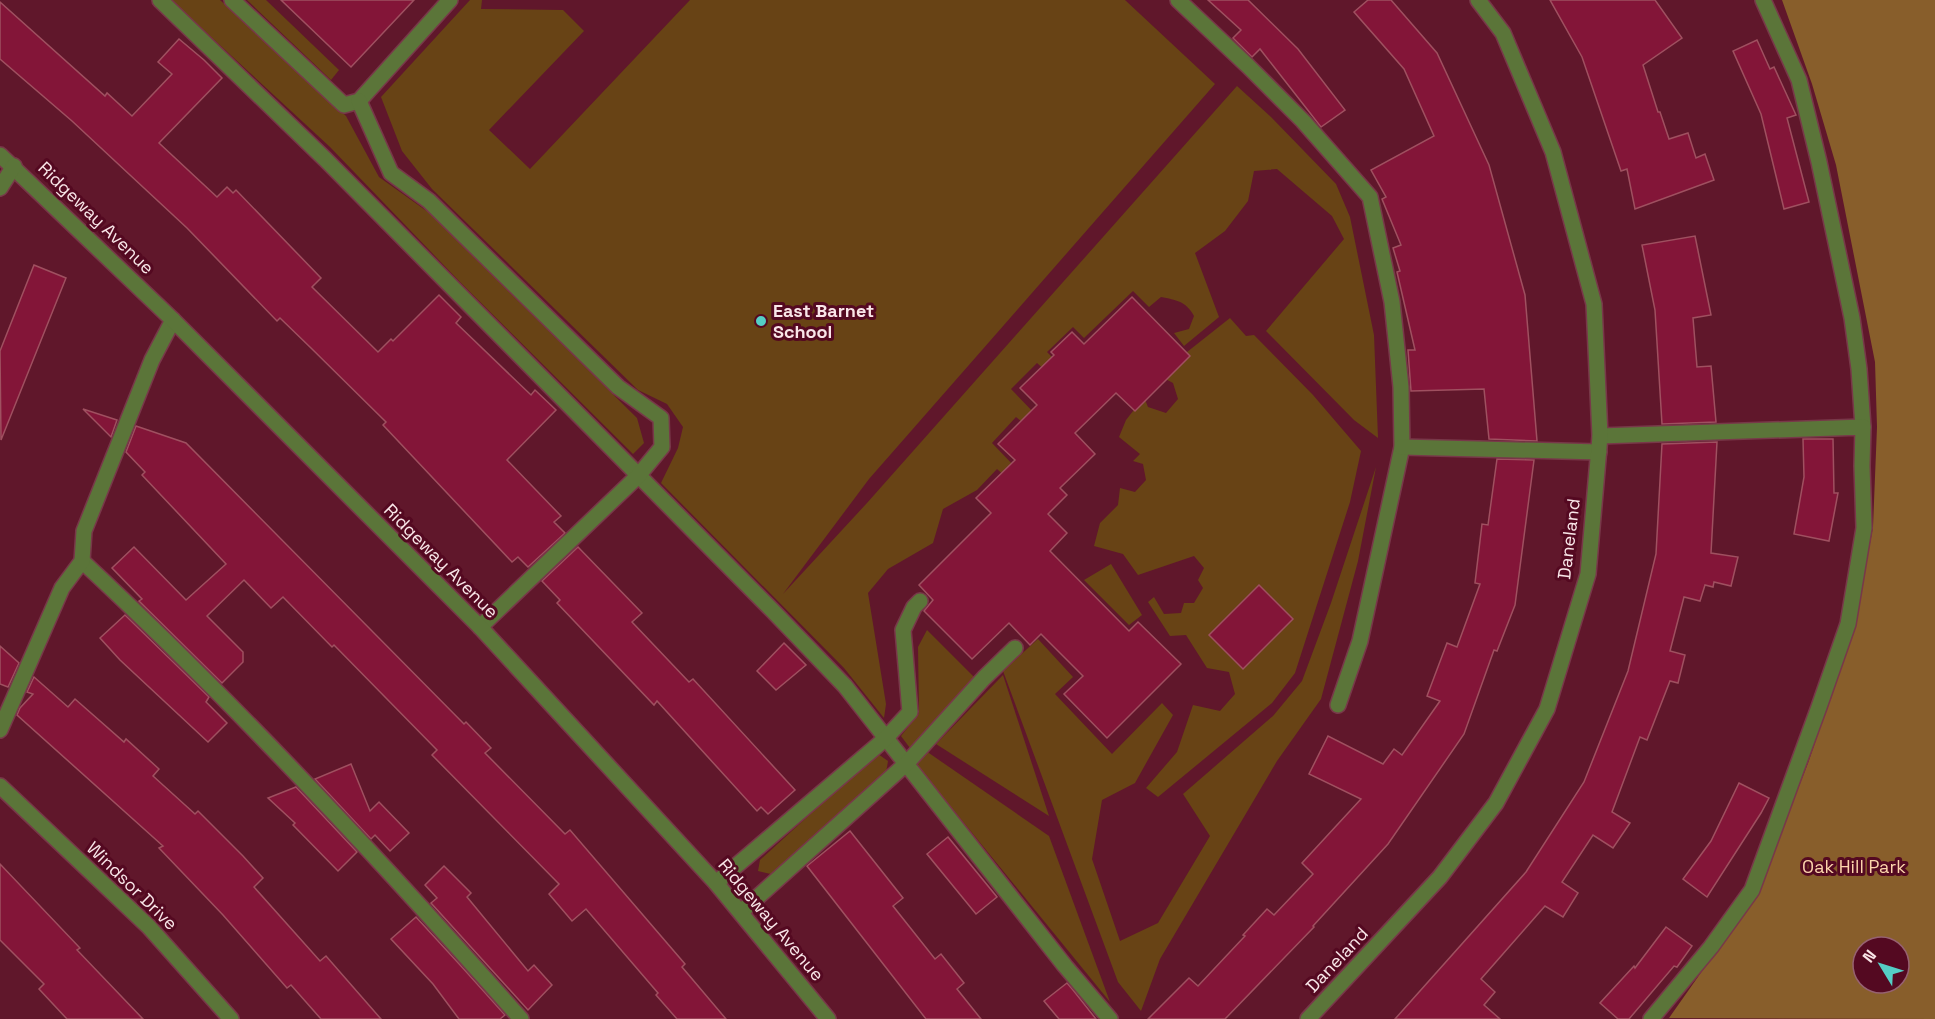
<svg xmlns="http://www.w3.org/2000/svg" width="1935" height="1019" font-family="'Space Grotesk',sans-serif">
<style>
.green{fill:#684315}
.forest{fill:#885e2b;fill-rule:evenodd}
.building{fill:#831538;stroke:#9f5060;stroke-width:1.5}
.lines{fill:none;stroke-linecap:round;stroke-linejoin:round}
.service-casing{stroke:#783849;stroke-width:18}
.minor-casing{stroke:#783849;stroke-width:18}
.service{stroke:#5b7539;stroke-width:15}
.minor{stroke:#5b7539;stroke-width:15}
.poi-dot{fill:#55cec5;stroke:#540921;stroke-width:2}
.labels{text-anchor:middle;stroke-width:6;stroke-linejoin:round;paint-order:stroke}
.street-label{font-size:18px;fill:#f9e6e8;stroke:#540921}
.poi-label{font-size:18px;font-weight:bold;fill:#f9e6e8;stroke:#540921;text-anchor:start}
.park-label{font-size:18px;fill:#fcd5ac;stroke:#540921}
</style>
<rect width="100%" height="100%" fill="#60172b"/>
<g class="green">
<path d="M 171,0 L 220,0 L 346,116 L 379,177 L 428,212 L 637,418 L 644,443 L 633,454 L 460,282 L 330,147 Z"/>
<path d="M 247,0 L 266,0 L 339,70 L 331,80 Z"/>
<path d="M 470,0 L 482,0 L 481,9 L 563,10 L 584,31 L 489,130 L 530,169 L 690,0 L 1125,0 L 1215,84 L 869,479 L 783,594 L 867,503 L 1237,86 L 1271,117 L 1336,184 L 1350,217 L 1374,335 L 1378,438 L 1354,420 L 1266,331 L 1344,239 L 1332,216 L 1277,169 L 1254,171 L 1248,201 L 1225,231 L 1195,253 L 1219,317 L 1184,346 L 1174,333 L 1189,329 L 1194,316 C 1186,301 1176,300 1161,297 L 1149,307 L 1133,291 L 1084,338 L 1073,327 L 1047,352 L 1056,361 L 1047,372 L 1037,363 L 1011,389 L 1037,416 L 1027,426 L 1016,417 L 992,443 L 1017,469 L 1008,479 L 997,469 L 977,490 L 943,509 L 933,543 L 888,569 L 868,593 L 886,704 L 884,718 L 844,668 L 661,483 L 678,448 L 683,427 L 667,404 L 638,390 L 432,189 L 402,151 L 381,97 Z"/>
<path d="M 1230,318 L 1246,336 L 1254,335 L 1313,395 L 1361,451 L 1350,502 L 1295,673 L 1272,703 L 1158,797 L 1146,788 L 1177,752 L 1193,705 L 1220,711 L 1235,694 L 1229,672 L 1207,668 L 1186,635 L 1170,636 L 1148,602 L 1154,597 L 1164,614 L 1181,613 L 1184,603 L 1194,603 L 1203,588 L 1198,580 L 1204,568 L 1194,556 L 1138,575 L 1123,554 L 1094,546 L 1100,523 L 1118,505 L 1120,488 L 1135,492 L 1146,480 L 1143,464 L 1133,461 L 1140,454 L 1119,437 L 1126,420 L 1144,397 L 1148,407 L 1166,413 L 1178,399 L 1173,383 L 1158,375 Z"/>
<path d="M 1376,467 L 1358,561 L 1321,699 L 1277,761 L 1160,959 L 1141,1011 L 1118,982 L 1003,671 L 1038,639 L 1073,677 L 1055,694 L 1112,754 L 1162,703 L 1173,715 L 1135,783 L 1102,800 L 1092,859 L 1120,941 L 1158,923 L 1210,836 L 1183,794 L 1273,716 L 1302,681 L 1331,603 Z"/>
<path d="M 1111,564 L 1142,615 L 1129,625 L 1084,580 Z"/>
<path d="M 927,630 L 977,680 L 910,748 L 901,736 L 919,713 L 918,647 Z"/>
<path d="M 1003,675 L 1049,816 L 936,744 Z"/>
<path d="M 926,751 L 1049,836 L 1110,1002 L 915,763 Z"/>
<path d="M 878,754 L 888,761 L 886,773 L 775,875 L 758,871 L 760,860 L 866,763 Z"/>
</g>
<path class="forest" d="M 1782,0 L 1935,0 L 1935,1019 L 1669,1018 L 1757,893 L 1808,763 L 1854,629 L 1873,527 L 1877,427 L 1875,362 L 1836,165 L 1812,84 ZM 1863,947 L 1899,947 L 1899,983 L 1863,983 Z"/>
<g class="building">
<path d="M 281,0 L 414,0 L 351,67 Z"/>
<path d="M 1208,0 L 1248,0 L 1298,49 L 1345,110 L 1321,127 L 1260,49 L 1252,57 L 1233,38 L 1241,30 Z"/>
<path d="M 1368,0 L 1391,0 L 1437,53 L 1489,165 L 1525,295 L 1537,441 L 1489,439 L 1484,389 L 1411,391 L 1408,350 L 1415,350 L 1397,272 L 1400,271 L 1393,248 L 1401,245 L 1382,199 L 1386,197 L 1371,170 L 1434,136 L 1404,69 L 1354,12 Z"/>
<path d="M 1550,0 L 1655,0 L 1682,38 L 1643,65 L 1658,112 L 1660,112 L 1669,139 L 1688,133 L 1696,158 L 1705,154 L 1714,180 L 1635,209 L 1627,169 L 1621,171 L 1582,57 Z"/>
<path d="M 0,2 L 105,96 L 107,93 L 132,116 L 172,74 L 158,62 L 179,39 L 204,60 L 222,78 L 159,143 L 217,197 L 227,187 L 233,193 L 236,190 L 321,278 L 312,287 L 378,352 L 391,339 L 393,341 L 439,295 L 461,317 L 456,323 L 531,395 L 535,390 L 556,410 L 507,460 L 561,516 L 554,522 L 565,533 L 528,567 L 518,557 L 512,562 L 383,425 L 386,422 L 311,348 L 280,318 L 277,321 L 187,228 L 130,175 L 72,121 L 0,59 Z"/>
<path d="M 1757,40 L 1770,69 L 1774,67 L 1796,115 L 1787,118 L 1809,202 L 1784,209 L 1761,114 L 1733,51 Z"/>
<path d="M 1695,236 L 1711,315 L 1693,318 L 1697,367 L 1711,366 L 1716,422 L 1662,424 L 1655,310 L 1642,245 Z"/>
<path d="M 34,265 L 66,278 L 1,440 L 0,351 Z"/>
<path d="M 1132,297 L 1190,356 L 1135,411 L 1116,393 L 1075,433 L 1095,454 L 1060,488 L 1067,495 L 1048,514 L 1067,533 L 1050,551 L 1129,631 L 1138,622 L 1181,664 L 1107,738 L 1064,694 L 1083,676 L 1041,634 L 1030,645 L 1009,623 L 972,659 L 924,611 L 933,600 L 919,585 L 991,513 L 976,498 L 1015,460 L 998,444 L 1037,405 L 1020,388 L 1054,355 L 1051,352 L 1072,332 L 1084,344 Z"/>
<path d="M 83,409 L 117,420 L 111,437 Z"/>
<path d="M 136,426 L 186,443 L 464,724 L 466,722 L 491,748 L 485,753 L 565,834 L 570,830 L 685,964 L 682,967 L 726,1019 L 677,1019 L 656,995 L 658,993 L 586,909 L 572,921 L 549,894 L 559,884 L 432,755 L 437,750 L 334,645 L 332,647 L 283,597 L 271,608 L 244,580 L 207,616 L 243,652 L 243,662 L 222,683 L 139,601 L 142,599 L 112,568 L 134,547 L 186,600 L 226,564 L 142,475 L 145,472 L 126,452 Z"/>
<path d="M 1803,439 L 1833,439 L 1834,493 L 1838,493 L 1829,541 L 1794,534 L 1804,477 Z"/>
<path d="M 1717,442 L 1711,553 L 1738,557 L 1731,586 L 1714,582 L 1713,587 L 1705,585 L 1700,601 L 1684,597 L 1670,651 L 1685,655 L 1678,683 L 1670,681 L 1647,740 L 1640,737 L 1612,812 L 1630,823 L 1613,848 L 1593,835 L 1562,882 L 1578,893 L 1563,917 L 1545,906 L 1481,979 L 1495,992 L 1484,1005 L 1500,1019 L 1395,1019 L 1526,872 L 1584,782 L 1628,671 L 1656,554 L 1662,444 Z"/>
<path d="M 1497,459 L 1534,460 L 1515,605 L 1497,651 L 1494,650 L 1464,734 L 1388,844 L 1313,926 L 1314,927 L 1225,1019 L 1148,1019 L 1189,978 L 1198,986 L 1245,936 L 1243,935 L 1267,909 L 1274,915 L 1313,874 L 1302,863 L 1361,799 L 1309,774 L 1328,736 L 1383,764 L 1394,749 L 1402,755 L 1440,701 L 1427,696 L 1447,643 L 1457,647 L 1480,584 L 1475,583 L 1482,524 L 1488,525 Z"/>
<path d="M 578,547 L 642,613 L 632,622 L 689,682 L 693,679 L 795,790 L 768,814 L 761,807 L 757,811 L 657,701 L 654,705 L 557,603 L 560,600 L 542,581 Z"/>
<path d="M 1259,585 L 1293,619 L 1243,669 L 1209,635 Z"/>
<path d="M 125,615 L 209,697 L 206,702 L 227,723 L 208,742 L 120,660 L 100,638 Z"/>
<path d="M 784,643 L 806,665 L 776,690 L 757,671 Z"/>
<path d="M 0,646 L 19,663 L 8,687 L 0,684 Z"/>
<path d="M 34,677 L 68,707 L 75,699 L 124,742 L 126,739 L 159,769 L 153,776 L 195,814 L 198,811 L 243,856 L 263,878 L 254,887 L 320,961 L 326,956 L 381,1019 L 321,1019 L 291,985 L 287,988 L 223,915 L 159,848 L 163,846 L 17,715 L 20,708 L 33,694 L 27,692 Z"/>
<path d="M 351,764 L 370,811 L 379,802 L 409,833 L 390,851 L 375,835 L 371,839 L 315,779 Z"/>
<path d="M 1739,783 L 1769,798 L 1761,813 L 1707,897 L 1683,879 L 1711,841 Z"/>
<path d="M 296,787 L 357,852 L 338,871 L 293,825 L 295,823 L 268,798 Z"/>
<path d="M 850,831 L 903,898 L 893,906 L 935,959 L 941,954 L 964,983 L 957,989 L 981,1019 L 926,1019 L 807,866 Z"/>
<path d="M 948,837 L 997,897 L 976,914 L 927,854 Z"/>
<path d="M 0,864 L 80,948 L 77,950 L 143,1019 L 67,1019 L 39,989 L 44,984 L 0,940 Z"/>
<path d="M 444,866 L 471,893 L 467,897 L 528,971 L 534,965 L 552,985 L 528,1010 L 431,903 L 437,898 L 425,885 Z"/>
<path d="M 416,917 L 461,966 L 505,1015 L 500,1019 L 459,1019 L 433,984 L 391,939 Z"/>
<path d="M 1666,927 L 1692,946 L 1677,967 L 1674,966 L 1629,1019 L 1618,1019 L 1600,1003 L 1634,966 L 1635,968 Z"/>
<path d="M 1067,983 L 1073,990 L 1096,1019 L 1059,1019 L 1044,1001 Z"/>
</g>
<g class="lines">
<g class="service-casing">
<g id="service">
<path d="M 160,0 L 325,159 L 772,610 L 845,686 L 1065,966 L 1110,1019"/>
<path d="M 232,0 L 344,105 L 359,101 L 450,0"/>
<path d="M 1178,0 L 1248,66 L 1303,121 L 1370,197 L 1392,302 L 1401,387 L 1402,447 L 1360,641 L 1338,705"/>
<path d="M 1763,0 L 1799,80 L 1819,162 L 1852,318 L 1859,369 L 1863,427"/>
<path d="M 359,101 L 391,173 L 429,201 L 618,387 L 661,418 L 662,447 L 638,476 L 480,627"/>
<path d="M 1600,436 L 1863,427 L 1862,466 L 1864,528 L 1848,624 L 1819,707 L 1752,890 L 1711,947 L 1651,1019"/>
<path d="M 1402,447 L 1599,452"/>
<path d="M 82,561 C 237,705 382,861 521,1019"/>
<path d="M 0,730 L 62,588 L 82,561 L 84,531 L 152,360 L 173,320"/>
<path d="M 716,883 L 885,739 L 910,712 L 903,630 L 914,607 L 920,601"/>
<path d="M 741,912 L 907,763 L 984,678 L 1015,648"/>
</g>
</g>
<g class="minor-casing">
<g id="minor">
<path d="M 0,155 L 173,320 L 480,627 L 716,883 L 828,1019"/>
<path d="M 0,188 L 14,166"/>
<path d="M 0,786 L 149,927 L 231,1019"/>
<path d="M 1308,1019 L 1440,877 L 1496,803 L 1547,709 L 1588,574 L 1600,436 L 1594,304 L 1553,152 L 1503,33 L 1478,0"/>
</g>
</g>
<use href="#service" class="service"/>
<use href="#minor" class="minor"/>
</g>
<circle class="poi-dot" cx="761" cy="321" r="6"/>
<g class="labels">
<g class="street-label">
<text transform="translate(96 218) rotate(44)" y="6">Ridgeway Avenue</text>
<text transform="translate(1569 539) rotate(-83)" y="6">Daneland</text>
<text transform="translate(441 561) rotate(45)" y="6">Ridgeway Avenue</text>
<text transform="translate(132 886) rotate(44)" y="6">Windsor Drive</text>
<text transform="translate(771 920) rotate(50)" y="6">Ridgeway Avenue</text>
<text transform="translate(1337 960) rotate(-47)" y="6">Daneland</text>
</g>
<g class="poi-label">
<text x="773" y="317">East Barnet<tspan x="773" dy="21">School</tspan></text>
</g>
<g class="park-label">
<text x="1854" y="873">Oak Hill Park</text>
</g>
</g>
<g transform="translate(1881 965) rotate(308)"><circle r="28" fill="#540921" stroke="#966171" stroke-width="1.5"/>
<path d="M0-4.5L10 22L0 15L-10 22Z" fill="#55cec5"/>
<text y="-9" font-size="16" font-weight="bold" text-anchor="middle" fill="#f9e6e8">N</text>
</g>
</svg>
